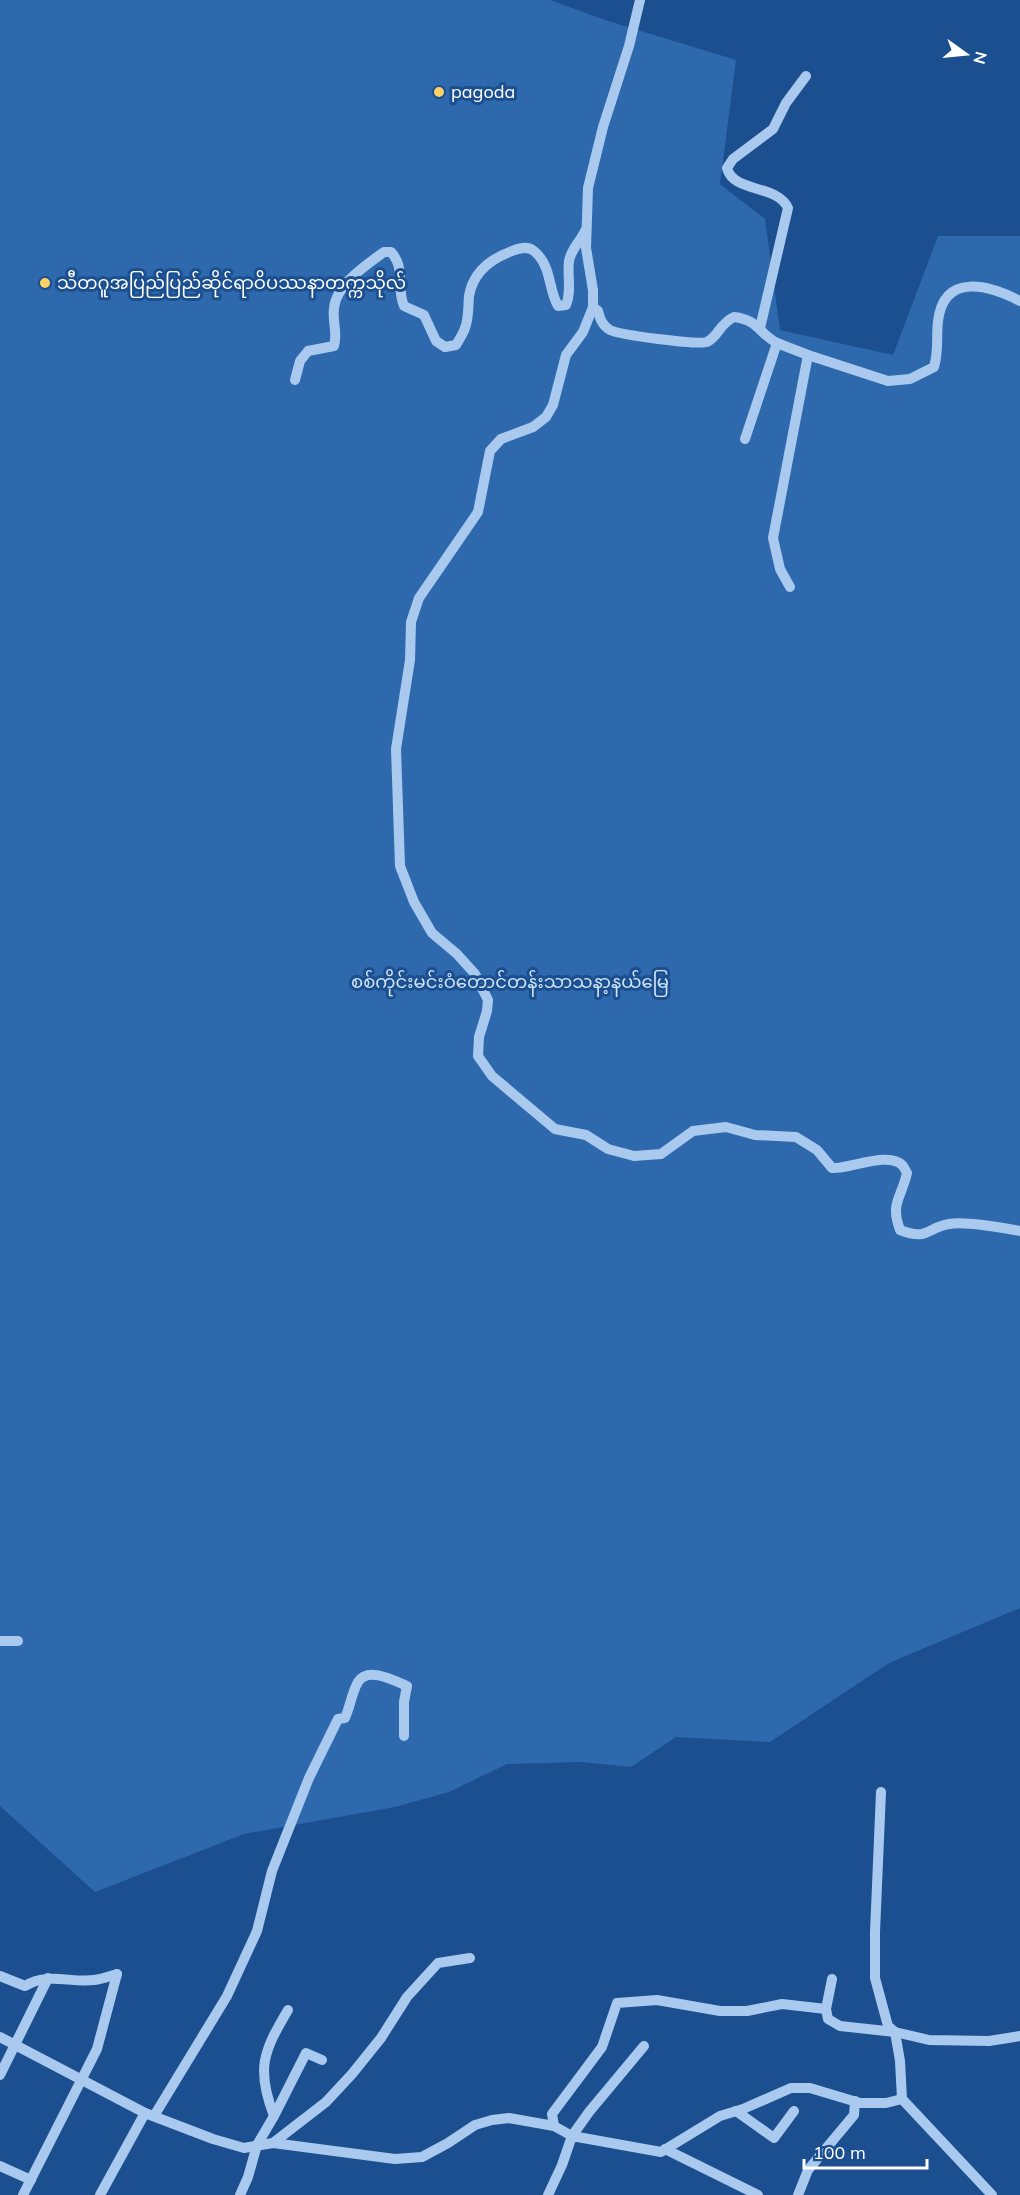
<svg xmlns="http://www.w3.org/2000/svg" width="1020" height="2195" font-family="Mulish,'Noto Sans Myanmar',sans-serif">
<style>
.green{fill:#2e69ad}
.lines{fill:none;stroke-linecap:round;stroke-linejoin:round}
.minor{stroke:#a9c9ee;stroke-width:10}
.poi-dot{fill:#ffd166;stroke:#1b4f8f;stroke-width:2}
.labels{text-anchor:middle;stroke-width:6;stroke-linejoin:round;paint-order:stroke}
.poi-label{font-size:18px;fill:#fff;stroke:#1b4f8f;text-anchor:start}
.park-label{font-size:18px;fill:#cfe3fa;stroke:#1b4f8f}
</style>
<rect width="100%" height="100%" fill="#1b4f8f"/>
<path class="green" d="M 0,0 L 550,0 L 605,20 L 736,60 L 720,184 L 765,219 L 780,330 L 893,355 L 938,236 L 1020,236 L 1020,1608 L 889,1663 L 770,1742 L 676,1737 L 631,1767 L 581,1762 L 507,1764 L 449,1792 L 395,1807 L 244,1834 L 95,1892 L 0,1806 Z"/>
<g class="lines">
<g class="minor">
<path d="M 640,0 L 629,46 L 603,127 L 588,188 L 586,248 L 593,290 L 593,307 L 583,332 L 566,355 L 553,405 L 546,417 L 533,427 L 501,439 L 490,451 L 478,512 L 419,598 L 411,622 L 410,660 L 396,749 L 400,866 L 414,902 L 432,933 L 457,954 L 475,974 L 488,1000 L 487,1011 L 479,1037 L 478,1056 L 492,1076 L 555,1129 L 586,1135 L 608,1149 L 634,1156 L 661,1154 L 693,1131 L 726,1127 L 755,1135 L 796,1137 L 817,1150 L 832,1168 C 849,1169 889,1151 902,1165 C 905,1167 905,1171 907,1173 C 901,1199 890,1203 900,1230 C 928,1241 926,1228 949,1224 C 964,1221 1004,1228 1020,1231"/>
<path d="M 593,307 L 598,311 C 600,319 602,325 610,330 C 619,335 697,345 707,342 C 719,336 719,324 734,317 C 759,320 758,333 777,343 L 745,439"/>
<path d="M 760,328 L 788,208 C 777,184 733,193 727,168 L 733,159 L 773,129 L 786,103 L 806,76"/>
<path d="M 777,343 L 808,355 L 773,538 L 780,569 L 790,587"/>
<path d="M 808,355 L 888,381 L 910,379 L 934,367 C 939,351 936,337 938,321 C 944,272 989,285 1020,301"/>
<path d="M 295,380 L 300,361 L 308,351 L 334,346 C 338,332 332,322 334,308 C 336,285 366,265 384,252 L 391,252 C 406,268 396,288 404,306 L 424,315 L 436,341 L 445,347 L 456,345 C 459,340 463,334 465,328 C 469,318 468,306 469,296 C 473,272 490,259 512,251 C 519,248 528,246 534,251 C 552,266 548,289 558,306 L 566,305 C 572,291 567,276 569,261 C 571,249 580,242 585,231"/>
<path d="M 0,1641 L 18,1641"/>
<path d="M 881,1792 L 875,1932 L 875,1978 L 888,2026 L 895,2032 L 900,2061 L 902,2099 L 992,2195"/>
<path d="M 0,1976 L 25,1986 C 47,1972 70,1983 94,1980 C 102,1979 110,1976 117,1974"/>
<path d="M 832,1979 L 826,2009 L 828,2019 L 840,2026 L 895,2032 L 929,2040 L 989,2041 L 1020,2036"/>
<path d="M 0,2037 L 145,2113"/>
<path d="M 0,2075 L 48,1978"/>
<path d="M 736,2111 L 774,2138 L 794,2111"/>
<path d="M 154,2116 L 227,1996 L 257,1931 L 272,1871 L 309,1778 L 338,1719 L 345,1718 C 350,1707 352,1692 358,1682 C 368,1666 395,1681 407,1686 L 404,1702 L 404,1736"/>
<path d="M 274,2116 C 256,2069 263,2052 288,2010"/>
<path d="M 554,2126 L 552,2114 L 602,2047 L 617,2003 L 657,2000 L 720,2011 L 747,2011 L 782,2004 L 826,2009"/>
<path d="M 273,2143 L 326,2102 L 352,2074 L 381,2038 L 407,1997 L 438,1963 L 470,1958"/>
<path d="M 665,2149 L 758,2195"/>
<path d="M 0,2166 L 31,2180"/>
<path d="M 23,2195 L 97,2049 L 117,1974"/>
<path d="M 100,2195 L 145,2113 L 213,2139 L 244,2148 L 273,2143 L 395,2159 L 422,2157 L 448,2143 L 475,2125 L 492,2120 L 509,2118 L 554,2126 L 572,2136 L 589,2112 L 644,2046"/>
<path d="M 240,2195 L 248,2177 L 257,2145 L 274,2116 L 306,2053 L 322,2060"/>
<path d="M 548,2195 L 562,2165 L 572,2136 L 661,2152 L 720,2116 L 743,2109 L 791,2088 L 810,2088 L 860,2103 L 886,2103 L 902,2099"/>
<path d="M 798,2195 L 808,2170 L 854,2115 L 855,2101"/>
</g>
</g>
<g class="poi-dot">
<circle cx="439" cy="92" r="6"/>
<circle cx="45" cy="283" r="6"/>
</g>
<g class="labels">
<g class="poi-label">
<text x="451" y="98">pagoda</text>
<text x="57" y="289">သီတဂူအပြည်ပြည်ဆိုင်ရာဝိပဿနာတက္ကသိုလ်</text>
</g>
<g class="park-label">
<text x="510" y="988">စစ်ကိုင်းမင်းဝံတောင်တန်းသာသနာ့နယ်မြေ</text>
</g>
</g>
<g transform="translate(966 54) rotate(105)" stroke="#1b4f8f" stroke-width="4.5" paint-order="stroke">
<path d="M0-4.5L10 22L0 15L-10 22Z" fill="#ffffff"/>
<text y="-9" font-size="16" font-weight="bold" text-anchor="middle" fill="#ffffff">N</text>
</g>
<path d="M804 2159v9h123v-9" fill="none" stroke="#ffffff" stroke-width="3"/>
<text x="813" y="2159" font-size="18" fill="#ffffff" stroke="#1b4f8f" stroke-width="4.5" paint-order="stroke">100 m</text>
</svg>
